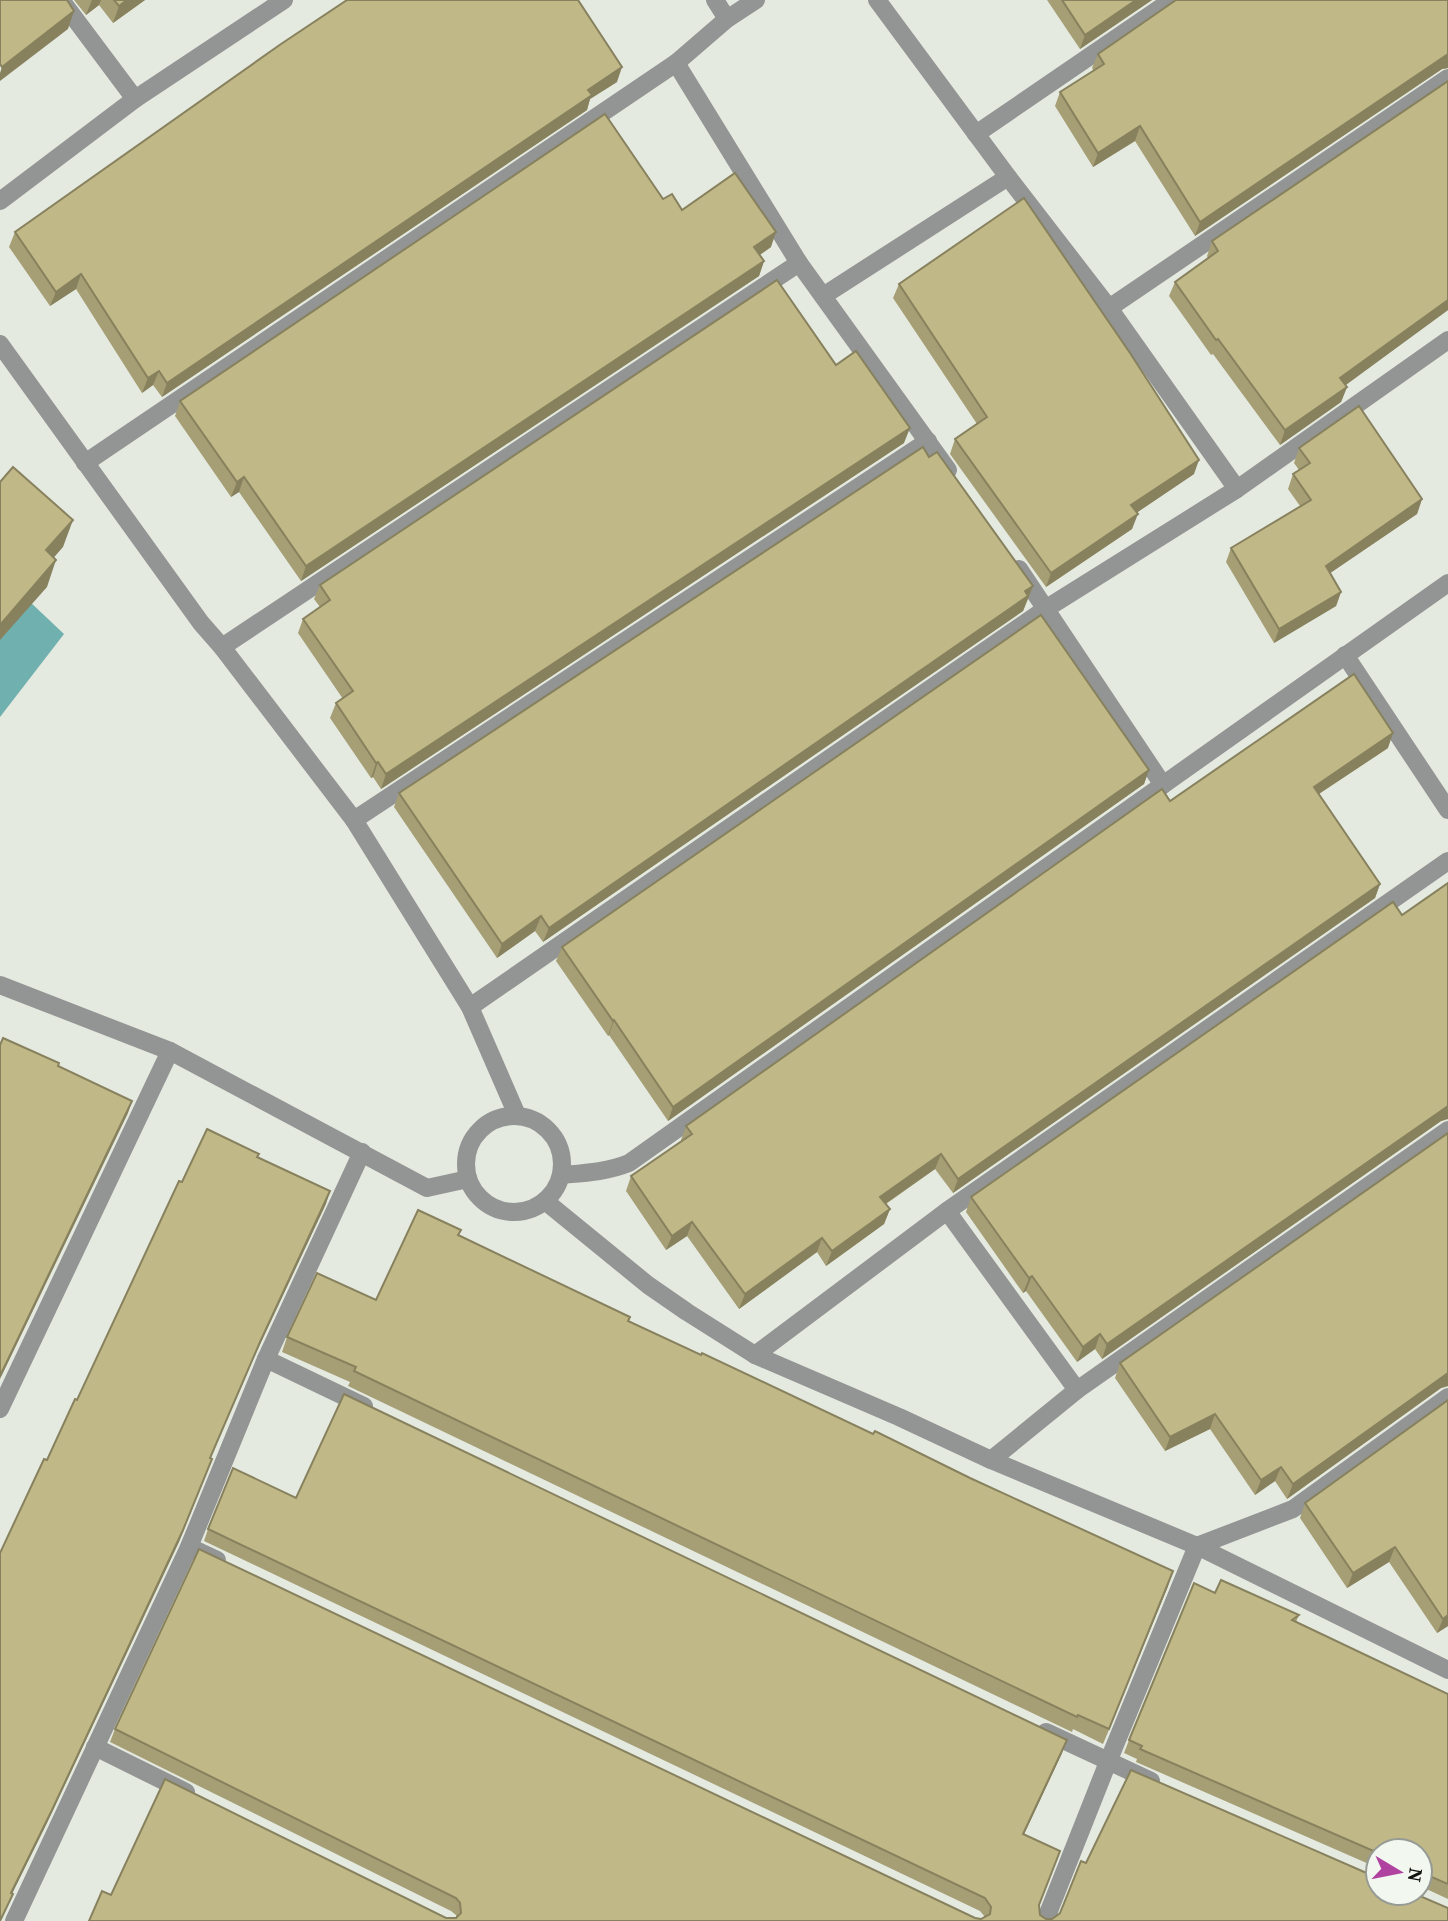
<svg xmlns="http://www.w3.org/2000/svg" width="1448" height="1921" font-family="'Source Serif 4',serif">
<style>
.water{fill:#70b0ae}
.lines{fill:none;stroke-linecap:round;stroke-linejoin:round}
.minor{stroke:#929593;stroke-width:18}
.tertiary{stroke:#929593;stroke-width:18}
.wall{fill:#a69e74}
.shaded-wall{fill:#87815e}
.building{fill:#c1b887;stroke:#87815e;stroke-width:2}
</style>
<rect width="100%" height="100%" fill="#e5eae1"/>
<path class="water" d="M 11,584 L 64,634 L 0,717 L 0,597 Z"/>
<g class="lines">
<g class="minor">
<path d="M 61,0 L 135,99"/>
<path d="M 715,0 L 727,19"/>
<path d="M 877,0 L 1008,177 L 1109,308 L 1237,489"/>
<path d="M 676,63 L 799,263 L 948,470"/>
<path d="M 976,134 L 1172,0"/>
<path d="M 823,296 L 1008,177"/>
<path d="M 1109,308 L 1448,78"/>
<path d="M 0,344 L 201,623 L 222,647 L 354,820 L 470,1007 L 517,1115"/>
<path d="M 85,463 L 676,63 L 727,19 L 756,0"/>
<path d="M 1019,569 L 1163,785"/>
<path d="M 222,647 L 799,263"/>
<path d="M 1345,655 L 1448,810"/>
<path d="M 354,820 L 928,441"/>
<path d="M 0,985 L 170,1051 L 427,1188 L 468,1179"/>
<path d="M 470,1007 L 1047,608 L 1237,489 L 1448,340"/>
<circle cx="514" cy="1164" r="48"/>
<path d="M 561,1175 C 584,1173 607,1172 629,1163 L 1448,583"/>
<path d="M 545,1201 L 648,1285 L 687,1312 L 755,1355 L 899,1417 L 991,1460 L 1197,1546 L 1448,1670"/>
<path d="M 947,1211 L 1077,1390"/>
<path d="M 755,1355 L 947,1211 L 1448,861"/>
<path d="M 266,1359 L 364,1406"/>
<path d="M 0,1409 L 170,1051"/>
<path d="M 991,1460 L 1077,1390 L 1448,1130"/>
<path d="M 189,1547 L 217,1560"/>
<path d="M 1046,1732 L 1151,1781"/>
<path d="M 95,1747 L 186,1792"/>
<path d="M 14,1921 L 189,1547 L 266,1359 L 362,1152"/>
<path d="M 1045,1921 L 1108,1762 L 1197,1546 L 1293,1509 L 1448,1397"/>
</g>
<path class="tertiary" d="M 0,201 L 135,99 L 284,0"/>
</g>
<g class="wall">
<path d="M 74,0 L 145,0 L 113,23 L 99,5 L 86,15 Z"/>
<path d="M 1047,0 L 1152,0 L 1080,49 Z"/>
<path d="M 1448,0 L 1448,68 L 1442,69 L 1195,236 L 1135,141 L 1093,167 L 1055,106 L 1060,92 L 1094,71 L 1092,68 L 1098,54 Z"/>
<path d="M 617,82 L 590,99 L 587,110 L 162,397 L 153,385 L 142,393 L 76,289 L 50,306 L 9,247 L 15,232 Z"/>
<path d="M 663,199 L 682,210 L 771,247 L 760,255 L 764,261 L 759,276 L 301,581 L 239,492 L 231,497 L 175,416 L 180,401 Z"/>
<path d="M 1212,241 L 1448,310 L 1345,385 L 1347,387 L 1341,402 L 1280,445 L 1213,354 L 1211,355 L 1169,296 L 1175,282 L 1208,258 L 1207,256 Z"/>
<path d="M 899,284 L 1194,474 L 1136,513 L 1132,529 L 1046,587 L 950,454 L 955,439 L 977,424 L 893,298 Z"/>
<path d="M 836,365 L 904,443 L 381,789 L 373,777 L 371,778 L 330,718 L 336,703 L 343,699 L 298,633 L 303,619 L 320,607 L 314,599 L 320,585 Z"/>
<path d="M 1299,448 L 1422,499 L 1417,514 L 1330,573 L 1341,592 L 1336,606 L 1274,643 L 1226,562 L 1231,548 L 1300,506 L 1288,489 L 1293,474 L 1299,470 L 1294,463 Z"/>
<path d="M 929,457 L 1033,586 L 1023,611 L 543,942 L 535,931 L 497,958 L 394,807 L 399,793 Z"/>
<path d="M 1388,748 L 1319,794 L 1380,884 L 1375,898 L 953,1193 L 935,1169 L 886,1204 L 890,1209 L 884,1224 L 826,1266 L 817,1252 L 739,1309 L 687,1236 L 666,1250 L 626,1191 L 631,1176 L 681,1141 L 681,1140 L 686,1126 L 1170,801 Z"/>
<path d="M 1149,770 L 1144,784 L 668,1121 L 609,1035 L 608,1036 L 556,961 L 562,947 Z"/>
<path d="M 1448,1119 L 1441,1121 L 1102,1359 L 1095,1349 L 1077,1362 L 1026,1291 L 1023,1293 L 966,1212 L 971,1197 Z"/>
<path d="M 1448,1133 L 1448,1386 L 1441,1388 L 1287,1499 L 1275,1481 L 1255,1495 L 1210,1429 L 1165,1451 L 1115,1378 L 1120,1363 Z"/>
<path d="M 459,1235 L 629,1321 L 1168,1586 L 1103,1744 L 1073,1729 L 1072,1732 L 348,1386 L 350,1382 L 282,1352 L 287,1337 L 376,1300 Z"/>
<path d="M 1448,1400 L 1448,1626 L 1437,1633 L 1389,1562 L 1347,1588 L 1300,1518 L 1305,1503 Z"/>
<path d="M 296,1498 L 1062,1753 L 1024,1834 L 1040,1915 L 1046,1919 L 1052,1919 L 1060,1913 L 1086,1863 L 1448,1921 L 89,1921 L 111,1895 L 446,1918 L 456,1918 L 456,1915 L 451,1911 L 110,1742 L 115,1729 L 975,1918 L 981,1919 L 985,1917 L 980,1911 L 204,1541 L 208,1529 Z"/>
<path d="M 1215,1593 L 1299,1615 L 1296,1622 L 1448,1694 L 1448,1899 L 1420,1886 L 1420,1851 L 1378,1851 L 1378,1868 L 1136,1762 L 1137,1759 L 1124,1753 L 1129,1740 Z"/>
</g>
<g class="shaded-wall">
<path d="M 92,0 L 101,0 L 99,5 L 86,15 Z"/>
<path d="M 127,0 L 145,0 L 113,23 L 119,6 Z"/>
<path d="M 1136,0 L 1152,0 L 1080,49 L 1085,35 Z"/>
<path d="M 74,11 L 68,29 L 0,81 L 0,73 L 2,67 Z"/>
<path d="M 1448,54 L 1448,68 L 1442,69 L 1195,236 L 1200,222 Z"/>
<path d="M 622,67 L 617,82 L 590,99 L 587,110 L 162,397 L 167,383 L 588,90 Z"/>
<path d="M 1140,126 L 1135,141 L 1093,167 L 1098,153 Z"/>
<path d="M 776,232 L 771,247 L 749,262 L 754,247 Z"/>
<path d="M 764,261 L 759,276 L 301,581 L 306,566 Z"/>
<path d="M 81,274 L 76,289 L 50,306 L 56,292 Z"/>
<path d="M 1448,300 L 1448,310 L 1335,393 L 1340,378 Z"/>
<path d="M 159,371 L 153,385 L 142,393 L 148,378 Z"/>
<path d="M 1347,387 L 1341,402 L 1280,445 L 1285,430 Z"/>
<path d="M 910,428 L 904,443 L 381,789 L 386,774 Z"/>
<path d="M 1199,460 L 1194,474 L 1126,520 L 1131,505 Z"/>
<path d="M 244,477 L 239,492 L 231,497 L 237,482 Z"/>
<path d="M 1422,499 L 1417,514 L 1320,580 L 1326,566 Z"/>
<path d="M 1138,514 L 1132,529 L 1046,587 L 1051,573 Z"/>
<path d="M 73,520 L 63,547 L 37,577 L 46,550 Z"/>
<path d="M 56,560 L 47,587 L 0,640 L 0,625 Z"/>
<path d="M 1033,586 L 1023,611 L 543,942 L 549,928 Z"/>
<path d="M 1341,592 L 1336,606 L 1274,643 L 1279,629 Z"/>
<path d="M 1393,733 L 1388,748 L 1308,801 L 1314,787 Z"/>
<path d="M 378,762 L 373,777 L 371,778 L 376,763 Z"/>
<path d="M 1149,770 L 1144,784 L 668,1121 L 673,1107 Z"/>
<path d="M 1380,884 L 1375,898 L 953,1193 L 958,1179 Z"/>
<path d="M 541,916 L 535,931 L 497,958 L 502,944 Z"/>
<path d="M 614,1020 L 609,1035 L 608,1036 L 613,1021 Z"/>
<path d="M 132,1101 L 128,1113 L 0,1379 L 0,1376 Z"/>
<path d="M 1448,1106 L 1448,1119 L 1441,1121 L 1102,1359 L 1107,1344 Z"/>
<path d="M 941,1154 L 935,1169 L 875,1211 L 880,1197 Z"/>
<path d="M 330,1191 L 326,1204 L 255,1355 L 205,1471 L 260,1342 Z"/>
<path d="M 890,1209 L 884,1224 L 826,1266 L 832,1251 Z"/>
<path d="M 692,1222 L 687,1236 L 666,1250 L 672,1236 Z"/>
<path d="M 822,1238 L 817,1252 L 739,1309 L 745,1294 Z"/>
<path d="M 1032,1276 L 1026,1291 L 1023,1293 L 1029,1278 Z"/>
<path d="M 1100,1334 L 1095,1349 L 1077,1362 L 1083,1347 Z"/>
<path d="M 1448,1373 L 1448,1386 L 1441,1388 L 1287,1499 L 1293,1484 Z"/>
<path d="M 1215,1414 L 1210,1429 L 1165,1451 L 1170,1437 Z"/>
<path d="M 212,1459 L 179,1542 L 47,1823 L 6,1906 L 11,1893 Z"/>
<path d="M 1281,1467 L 1275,1481 L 1255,1495 L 1261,1480 Z"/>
<path d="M 1395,1547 L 1389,1562 L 1347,1588 L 1353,1573 Z"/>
<path d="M 1173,1571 L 1168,1586 L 1103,1744 L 1109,1729 Z"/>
<path d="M 1448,1615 L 1448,1626 L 1437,1633 L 1443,1619 Z"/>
<path d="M 1067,1740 L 1062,1753 L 1018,1847 L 1023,1834 Z"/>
</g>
<g class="building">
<path d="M 0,0 L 67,0 L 74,11 L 2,67 L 0,64 Z"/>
<path d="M 114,0 L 127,0 L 119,6 Z"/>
<path d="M 347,0 L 578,0 L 622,67 L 588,90 L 592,95 L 167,383 L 159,371 L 148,378 L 81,274 L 56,292 L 15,232 L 281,44 Z"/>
<path d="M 1062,0 L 1136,0 L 1085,35 Z"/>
<path d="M 1176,0 L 1448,0 L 1448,54 L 1200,222 L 1140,126 L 1098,153 L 1060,92 L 1104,64 L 1098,54 Z"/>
<path d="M 1448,81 L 1448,300 L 1340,378 L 1347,387 L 1285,430 L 1218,339 L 1216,340 L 1175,282 L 1218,251 L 1212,241 Z"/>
<path d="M 605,114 L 663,199 L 672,194 L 682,210 L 735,173 L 776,232 L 754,247 L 764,261 L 306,566 L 244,477 L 237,482 L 180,401 Z"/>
<path d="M 1024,198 L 1130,353 L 1199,460 L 1131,505 L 1138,514 L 1051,573 L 955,439 L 987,417 L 899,284 Z"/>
<path d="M 777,280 L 836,365 L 856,351 L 910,428 L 386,774 L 378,762 L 376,763 L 336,703 L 353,691 L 303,619 L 330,600 L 320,585 Z"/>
<path d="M 1359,406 L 1422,499 L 1326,566 L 1341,592 L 1279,629 L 1231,548 L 1311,500 L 1293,474 L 1310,463 L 1299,448 Z"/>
<path d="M 923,447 L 929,457 L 937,452 L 1033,586 L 1025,591 L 1028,596 L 549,928 L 541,916 L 502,944 L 399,793 Z"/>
<path d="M 13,467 L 73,520 L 46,550 L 56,560 L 0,625 L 0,482 Z"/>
<path d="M 1041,615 L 1149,770 L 673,1107 L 614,1020 L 613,1021 L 562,947 Z"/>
<path d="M 1354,674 L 1393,733 L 1314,787 L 1380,884 L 958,1179 L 941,1154 L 880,1197 L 890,1209 L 832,1251 L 822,1238 L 745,1294 L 692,1222 L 672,1236 L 631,1176 L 692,1134 L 686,1126 L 1162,789 L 1170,801 Z"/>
<path d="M 1448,883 L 1448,1106 L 1107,1344 L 1100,1334 L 1083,1347 L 1032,1276 L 1029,1278 L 971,1197 L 1393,902 L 1402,915 Z"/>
<path d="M 3,1038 L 59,1063 L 58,1066 L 132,1101 L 0,1376 L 0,1045 Z"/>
<path d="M 207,1129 L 259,1154 L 257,1157 L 330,1191 L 260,1342 L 210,1458 L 212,1459 L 183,1530 L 52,1810 L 11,1893 L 13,1894 L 0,1921 L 0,1553 L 44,1459 L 47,1460 L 75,1399 L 77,1400 L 179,1181 L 182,1182 Z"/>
<path d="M 1448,1133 L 1448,1373 L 1293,1484 L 1281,1467 L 1261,1480 L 1215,1414 L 1170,1437 L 1120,1363 Z"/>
<path d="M 418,1210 L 461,1230 L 458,1235 L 630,1317 L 628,1321 L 701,1355 L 702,1353 L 873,1434 L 875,1431 L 970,1478 L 1173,1571 L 1109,1729 L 1078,1715 L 1077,1717 L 354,1371 L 356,1367 L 287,1337 L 317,1273 L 376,1300 Z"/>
<path d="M 344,1394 L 1067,1740 L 1023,1834 L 1060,1851 L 1039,1905 L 1040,1915 L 1046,1919 L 1052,1919 L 1060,1913 L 1081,1861 L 1086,1863 L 1131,1770 L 1378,1878 L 1378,1893 L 1413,1893 L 1448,1908 L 1448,1921 L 89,1921 L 102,1891 L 111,1895 L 165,1779 L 446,1918 L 456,1918 L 461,1913 L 460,1903 L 456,1898 L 115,1729 L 199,1549 L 975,1918 L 981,1919 L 990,1914 L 991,1907 L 985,1898 L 208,1529 L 233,1468 L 296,1498 Z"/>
<path d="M 1448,1400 L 1448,1615 L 1443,1619 L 1395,1547 L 1353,1573 L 1305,1503 Z"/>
<path d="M 1221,1580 L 1299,1615 L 1292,1620 L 1448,1694 L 1448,1884 L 1420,1872 L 1420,1851 L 1378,1851 L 1378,1853 L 1140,1749 L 1142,1746 L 1129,1740 L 1194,1583 L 1215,1593 Z"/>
</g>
<g transform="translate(1399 1872) rotate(100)"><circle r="33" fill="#f2f7ef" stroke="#979b95" stroke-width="2"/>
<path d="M0-5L12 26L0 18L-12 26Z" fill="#b042a0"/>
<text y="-10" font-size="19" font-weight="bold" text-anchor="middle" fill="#0f110e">N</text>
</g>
</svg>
